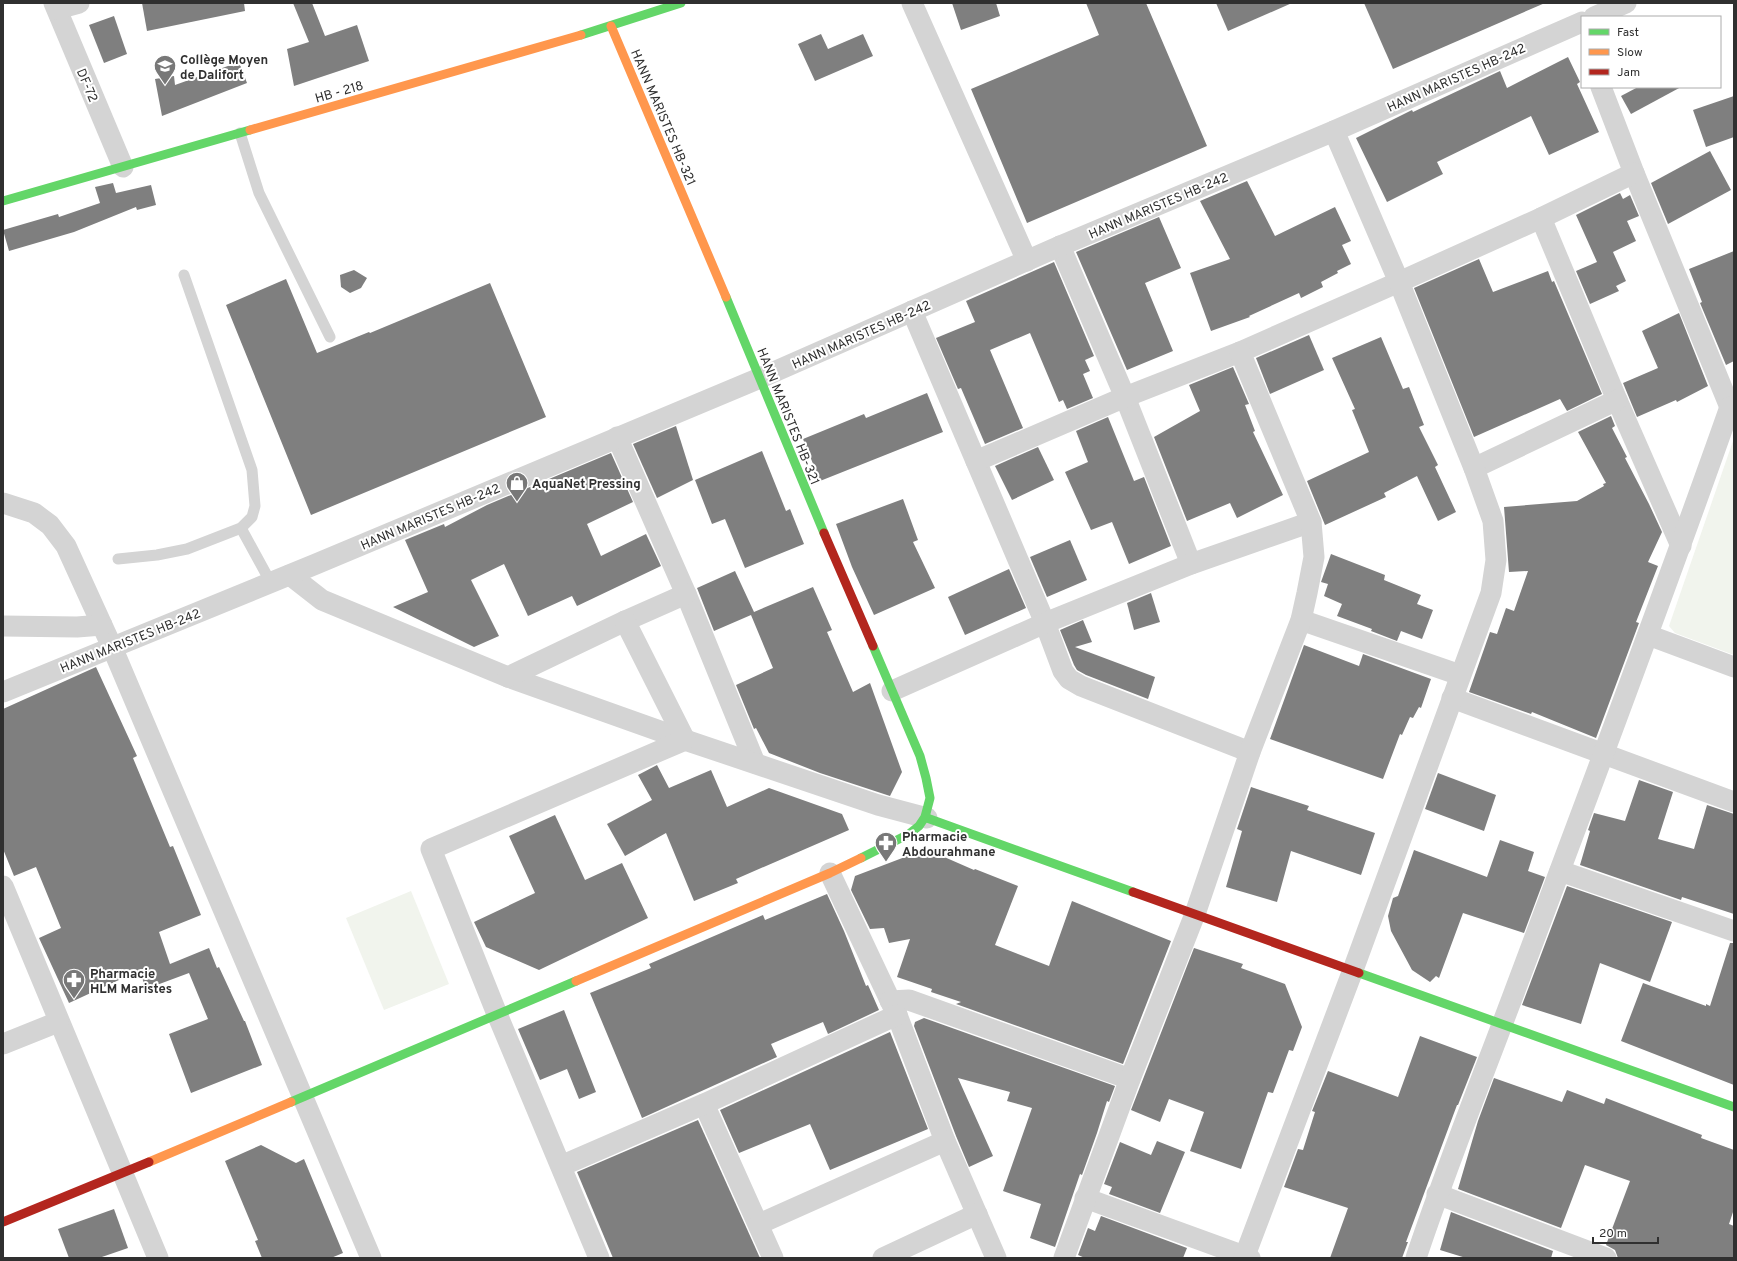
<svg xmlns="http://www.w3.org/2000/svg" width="1737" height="1261" font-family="Overpass,sans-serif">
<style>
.green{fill:#f1f4ed}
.building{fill:#7f7f7f}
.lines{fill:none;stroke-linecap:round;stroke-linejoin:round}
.lane{stroke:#d4d4d4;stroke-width:11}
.street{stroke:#d4d4d4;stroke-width:21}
.fast{stroke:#63d668;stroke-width:9}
.slow{stroke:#ff974d;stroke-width:9}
.jam{stroke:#b3261e;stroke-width:9}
.labels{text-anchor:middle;stroke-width:4;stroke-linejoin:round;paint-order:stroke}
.poi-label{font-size:13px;font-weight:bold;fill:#303030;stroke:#fff;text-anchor:start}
.street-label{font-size:13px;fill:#303030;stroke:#fff}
</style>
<rect width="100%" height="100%" fill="#fff"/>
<g class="green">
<path d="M 1734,438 L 1734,655 L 1675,633 L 1669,626 Z"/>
<path d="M 411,891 L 449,984 L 384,1010 L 346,918 Z"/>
</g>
<g class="building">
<path d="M 142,3 L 244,3 L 245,11 L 147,31 Z"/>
<path d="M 293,3 L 312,3 L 325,36 L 357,25 L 369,61 L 294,86 L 287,49 L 309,42 Z"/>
<path d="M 952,3 L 996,3 L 1000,16 L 961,30 Z"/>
<path d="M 1086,3 L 1146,3 L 1207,146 L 1027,223 L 971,89 L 1099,35 Z"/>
<path d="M 1216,3 L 1292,3 L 1228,31 Z"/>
<path d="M 1364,3 L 1545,3 L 1393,69 Z"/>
<path d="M 114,16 L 127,54 L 104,63 L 89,25 Z"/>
<path d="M 821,34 L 828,49 L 863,34 L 873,56 L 815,81 L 798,44 Z"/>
<path d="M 1568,57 L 1580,82 L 1577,84 L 1599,132 L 1549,155 L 1531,116 L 1437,162 L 1443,174 L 1387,202 L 1356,138 L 1412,110 L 1413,112 L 1500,71 L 1507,88 Z"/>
<path d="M 239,62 L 247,83 L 162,116 L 155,79 L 174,76 L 175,85 Z"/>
<path d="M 1638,87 L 1681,87 L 1631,114 L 1621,96 Z"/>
<path d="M 1734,96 L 1734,137 L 1706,147 L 1693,110 Z"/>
<path d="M 1710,151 L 1731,190 L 1668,224 L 1651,183 Z"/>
<path d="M 1247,181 L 1275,236 L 1335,207 L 1351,241 L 1342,245 L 1351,264 L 1337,271 L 1338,273 L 1321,282 L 1323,287 L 1301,298 L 1299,293 L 1249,316 L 1250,317 L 1211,331 L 1190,273 L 1230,259 L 1200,201 Z"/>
<path d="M 113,183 L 116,193 L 151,185 L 156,205 L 137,210 L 136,207 L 74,232 L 9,251 L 3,230 L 58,214 L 59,217 L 100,203 L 95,187 Z"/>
<path d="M 1620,193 L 1623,199 L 1630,195 L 1639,216 L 1627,221 L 1636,241 L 1613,252 L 1626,281 L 1616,286 L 1619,291 L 1590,304 L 1576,271 L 1597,262 L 1576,215 Z"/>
<path d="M 1159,217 L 1181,268 L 1145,283 L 1173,351 L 1127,370 L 1076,252 Z"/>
<path d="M 1734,251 L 1734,361 L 1726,365 L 1700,303 L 1702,302 L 1689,269 Z"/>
<path d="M 1479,259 L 1493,292 L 1548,271 L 1552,282 L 1554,281 L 1602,394 L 1567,411 L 1560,399 L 1474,437 L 1414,288 Z"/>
<path d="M 1054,262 L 1094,356 L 1085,360 L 1090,371 L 1083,374 L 1093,398 L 1067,409 L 1063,400 L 1059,402 L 1030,333 L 990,350 L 1023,428 L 985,444 L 961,388 L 958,389 L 936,338 L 975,322 L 966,301 Z"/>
<path d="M 354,270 L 367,278 L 361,288 L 350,293 L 341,287 L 340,275 Z"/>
<path d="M 286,279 L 317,353 L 369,332 L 370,333 L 490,283 L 546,417 L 311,515 L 226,305 Z"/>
<path d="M 1679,313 L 1708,386 L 1677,402 L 1676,400 L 1637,417 L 1623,383 L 1658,368 L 1642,331 Z"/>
<path d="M 1309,335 L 1324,370 L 1270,394 L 1256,358 Z"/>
<path d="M 1381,337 L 1403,389 L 1409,387 L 1424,425 L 1419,427 L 1438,465 L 1435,467 L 1456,512 L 1438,521 L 1417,476 L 1384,493 L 1386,497 L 1325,525 L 1307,481 L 1369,452 L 1352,410 L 1355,409 L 1332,358 Z"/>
<path d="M 1233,367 L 1249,404 L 1245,405 L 1255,431 L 1253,432 L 1283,495 L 1237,518 L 1230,503 L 1187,521 L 1154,437 L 1200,411 L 1189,385 Z"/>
<path d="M 927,393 L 943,432 L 820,481 L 803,439 L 864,414 L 866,418 Z"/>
<path d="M 1611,416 L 1615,426 L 1612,428 L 1627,457 L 1625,458 L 1649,504 L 1662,532 L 1648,562 L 1658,566 L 1636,622 L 1639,623 L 1596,738 L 1532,712 L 1531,714 L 1469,692 L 1490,632 L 1497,634 L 1506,608 L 1514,611 L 1528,571 L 1509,572 L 1504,507 L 1577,501 L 1604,486 L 1603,484 L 1606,483 L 1578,432 Z"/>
<path d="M 1108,417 L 1134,481 L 1144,477 L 1171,546 L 1129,564 L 1112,522 L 1091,530 L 1065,472 L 1088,462 L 1076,431 Z"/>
<path d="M 676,426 L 693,480 L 657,498 L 633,444 Z"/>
<path d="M 1038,447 L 1054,480 L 1012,500 L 995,466 Z"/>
<path d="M 762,451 L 786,511 L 790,509 L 804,544 L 745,568 L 725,519 L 712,524 L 695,480 Z"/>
<path d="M 611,453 L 633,502 L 587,524 L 601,556 L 646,534 L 661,566 L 577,606 L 572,596 L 528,616 L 504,564 L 471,580 L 499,636 L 474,647 L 393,607 L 428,592 L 405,540 L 444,524 L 445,527 L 487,505 Z"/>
<path d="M 903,499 L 918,540 L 913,542 L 935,588 L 874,615 L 852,567 L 836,524 Z"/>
<path d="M 1070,540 L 1087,580 L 1047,597 L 1030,557 Z"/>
<path d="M 1331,554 L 1385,575 L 1384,580 L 1421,595 L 1417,604 L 1433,610 L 1422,639 L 1401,631 L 1397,641 L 1371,631 L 1372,629 L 1337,616 L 1342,604 L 1324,596 L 1328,584 L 1321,582 Z"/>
<path d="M 1009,569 L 1026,608 L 965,635 L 948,597 Z"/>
<path d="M 735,571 L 754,612 L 813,587 L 832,630 L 827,632 L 853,692 L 870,683 L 902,772 L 890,796 L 820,773 L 769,753 L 756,728 L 754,729 L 736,685 L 773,668 L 751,615 L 714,631 L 697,588 Z"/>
<path d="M 1151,593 L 1160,622 L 1134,630 L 1127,603 Z"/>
<path d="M 1083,620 L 1092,642 L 1075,647 L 1155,677 L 1148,699 L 1086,675 L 1077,670 L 1074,665 L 1060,630 Z"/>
<path d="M 1304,645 L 1359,666 L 1363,654 L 1431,679 L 1421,708 L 1419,707 L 1413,718 L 1410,717 L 1402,735 L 1400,734 L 1383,779 L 1270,739 Z"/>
<path d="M 96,667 L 137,756 L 133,758 L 170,847 L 173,846 L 201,915 L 159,932 L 170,964 L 209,948 L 217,968 L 219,967 L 244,1021 L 245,1021 L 262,1065 L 191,1093 L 169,1034 L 208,1019 L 189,973 L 146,989 L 141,975 L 147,973 L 145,968 L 69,1003 L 39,938 L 61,928 L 36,867 L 14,876 L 3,849 L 3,709 Z"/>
<path d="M 657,765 L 669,788 L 711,770 L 727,807 L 769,788 L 842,814 L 849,830 L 736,879 L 738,883 L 694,901 L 666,833 L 625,856 L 607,824 L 652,800 L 638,775 Z"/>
<path d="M 1438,773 L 1496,795 L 1484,831 L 1425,809 Z"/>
<path d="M 1639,780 L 1673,792 L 1658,839 L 1694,849 L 1707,805 L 1734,814 L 1734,914 L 1682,897 L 1681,900 L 1580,865 L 1590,831 L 1588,830 L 1594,813 L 1625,821 Z"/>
<path d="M 1251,787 L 1309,806 L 1307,810 L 1375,833 L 1361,875 L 1291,851 L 1277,902 L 1226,887 L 1242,831 L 1237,829 Z"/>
<path d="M 555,815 L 585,880 L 622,863 L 648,918 L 539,970 L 486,947 L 474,922 L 535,893 L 509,836 Z"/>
<path d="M 1500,840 L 1534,852 L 1528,871 L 1545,877 L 1524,933 L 1463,913 L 1439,978 L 1436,976 L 1430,982 L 1412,970 L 1391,931 L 1388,916 L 1393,898 L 1398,896 L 1414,850 L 1487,877 Z"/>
<path d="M 926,849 L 974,870 L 975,869 L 1018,886 L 995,945 L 1049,966 L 1072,901 L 1171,941 L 1123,1064 L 956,1004 L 961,1002 L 931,992 L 932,989 L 897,977 L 910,939 L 889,943 L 884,928 L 870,929 L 851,890 L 855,876 Z"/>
<path d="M 1567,886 L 1672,922 L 1650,982 L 1600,963 L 1581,1024 L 1522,1005 Z"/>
<path d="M 827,894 L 844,931 L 866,986 L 868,985 L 879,1010 L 828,1034 L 823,1022 L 771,1044 L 777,1057 L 642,1118 L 590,993 L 651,968 L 649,964 L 763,915 L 765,920 Z"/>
<path d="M 1730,943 L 1734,943 L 1734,1085 L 1621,1041 L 1643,983 L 1706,1006 L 1706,1004 L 1710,1006 Z"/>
<path d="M 1194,948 L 1243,964 L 1241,968 L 1285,984 L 1302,1027 L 1293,1051 L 1289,1050 L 1273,1093 L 1268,1092 L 1241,1169 L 1190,1151 L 1204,1112 L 1169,1099 L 1160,1122 L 1131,1110 Z"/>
<path d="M 564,1010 L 596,1092 L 579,1099 L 567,1069 L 540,1080 L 518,1029 Z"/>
<path d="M 924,1018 L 1115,1086 L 1109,1102 L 1107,1101 L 1097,1133 L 1082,1175 L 1080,1174 L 1055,1247 L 1030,1238 L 1041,1204 L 1003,1191 L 1032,1108 L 1007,1101 L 1010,1092 L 958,1078 L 993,1156 L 969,1167 L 956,1136 L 914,1026 L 915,1022 Z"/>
<path d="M 890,1032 L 928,1129 L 830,1170 L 810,1124 L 739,1153 L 720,1110 Z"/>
<path d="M 1420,1036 L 1477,1057 L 1458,1105 L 1457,1105 L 1406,1242 L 1408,1242 L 1402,1258 L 1330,1258 L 1348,1208 L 1284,1187 L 1298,1149 L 1303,1150 L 1315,1112 L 1312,1111 L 1328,1071 L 1398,1097 Z"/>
<path d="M 1494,1078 L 1562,1102 L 1567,1090 L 1604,1104 L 1606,1098 L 1702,1135 L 1701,1138 L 1734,1150 L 1734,1209 L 1729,1224 L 1734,1226 L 1734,1258 L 1618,1258 L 1615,1250 L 1606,1245 L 1630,1181 L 1585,1165 L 1561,1228 L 1458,1189 L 1478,1121 Z"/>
<path d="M 698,1120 L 760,1258 L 613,1258 L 577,1172 Z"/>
<path d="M 1157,1141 L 1185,1152 L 1160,1213 L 1109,1194 L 1112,1187 L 1104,1184 L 1120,1142 L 1151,1155 Z"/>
<path d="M 261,1145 L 296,1163 L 304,1159 L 343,1253 L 331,1258 L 262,1258 L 255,1241 L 258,1240 L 225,1161 Z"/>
<path d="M 114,1209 L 128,1248 L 99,1258 L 69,1258 L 58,1229 Z"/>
<path d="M 1451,1212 L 1553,1251 L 1551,1258 L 1466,1258 L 1440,1250 Z"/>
<path d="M 1101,1216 L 1187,1248 L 1183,1258 L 1085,1258 L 1078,1255 L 1088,1228 L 1095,1231 Z"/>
</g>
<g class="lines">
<g class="lane">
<path d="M 240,133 L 259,193 L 330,337"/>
<path d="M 241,528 L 271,583"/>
<path d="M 118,559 L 157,555 L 187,549 L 241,528 L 252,517 L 255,506 L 252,470 L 184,275"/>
</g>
<g class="street">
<path d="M 54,3 L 123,167"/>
<path d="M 912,3 L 1027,261"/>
<path d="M 57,9 L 79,3"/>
<path d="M 1594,17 L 1626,3"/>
<path d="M 1601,87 L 1634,173 L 1734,417"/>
<path d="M 1541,218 L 1617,400 L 1681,546"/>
<path d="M 1060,246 L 1125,397 L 1191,564"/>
<path d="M 912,311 L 1045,623 L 1063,671 L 1069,679 L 1081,686 L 1250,752"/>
<path d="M 617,437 L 686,594 L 755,763"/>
<path d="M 976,461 L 1125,397 L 1240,352 L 1399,282 L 1541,218 L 1634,173"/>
<path d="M 1474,468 L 1617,400"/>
<path d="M 3,503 L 34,513 L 50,525 L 66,546 L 112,647 L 371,1258"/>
<path d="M 290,575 L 322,600 L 508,677 L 685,740 L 878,805 L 927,818"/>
<path d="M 1301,620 L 1460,675"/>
<path d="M 3,626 L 77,627 L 102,625"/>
<path d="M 1648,635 L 1734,667"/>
<path d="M 508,677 L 625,621 L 686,594"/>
<path d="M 892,691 L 1045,623 L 1191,564 L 1311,522"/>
<path d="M 3,692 L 316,564 L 760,378 L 1060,246 L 1334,131 L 1582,22"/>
<path d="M 1452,698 L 1734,802"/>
<path d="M 1560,871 L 1734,931"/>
<path d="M 830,873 L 897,1015 L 945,1141 L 996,1258"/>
<path d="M 3,886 L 158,1258"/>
<path d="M 890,1001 L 909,1000 L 1130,1079"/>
<path d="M 3,1044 L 58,1022"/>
<path d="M 704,1104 L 773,1258"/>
<path d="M 561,1166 L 704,1104 L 897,1015"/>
<path d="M 1437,1194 L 1606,1258"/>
<path d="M 1085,1198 L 1250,1258"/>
<path d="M 759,1224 L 945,1141"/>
<path d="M 599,1258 L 497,1014 L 431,849 L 685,740 L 625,621"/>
<path d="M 883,1258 L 977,1214"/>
<path d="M 1064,1258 L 1130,1079 L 1195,914 L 1250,752 L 1301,620 L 1307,593 L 1314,557 L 1311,522 L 1240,352"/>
<path d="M 1244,1258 L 1353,970 L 1491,593 L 1496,560 L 1493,521 L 1474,468 L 1399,282 L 1334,131"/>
<path d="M 1416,1258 C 1446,1168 1481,1081 1514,993 C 1587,798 1661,603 1730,407"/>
</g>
<g class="fast">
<path d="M 581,35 L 681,3"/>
<path d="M 3,201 L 250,130"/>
<path d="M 726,297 L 824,533"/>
<path d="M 927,818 L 1133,892"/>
<path d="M 861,858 L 909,834 L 919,826 L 925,817 L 930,798 L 926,778 L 920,756 L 873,646"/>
<path d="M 1359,973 L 1734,1107"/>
<path d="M 291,1102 L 576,981"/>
</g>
<g class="slow">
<path d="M 611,26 L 726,297"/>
<path d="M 250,130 L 581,35"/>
<path d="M 576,981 L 830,873 L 861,858"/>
<path d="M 149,1162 L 291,1102"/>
</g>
<g class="jam">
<path d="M 824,533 L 873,646"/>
<path d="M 1133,892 L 1359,973"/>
<path d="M 3,1222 L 149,1162"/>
</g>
</g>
<defs>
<g id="school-pin" transform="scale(1.15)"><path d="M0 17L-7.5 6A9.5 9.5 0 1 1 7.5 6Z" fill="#787878" stroke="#fff"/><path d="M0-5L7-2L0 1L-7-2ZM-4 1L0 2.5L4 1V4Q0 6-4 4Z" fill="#fff"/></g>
<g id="shop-pin" transform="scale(1.15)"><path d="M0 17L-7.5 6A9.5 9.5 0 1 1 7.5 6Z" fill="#787878" stroke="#fff"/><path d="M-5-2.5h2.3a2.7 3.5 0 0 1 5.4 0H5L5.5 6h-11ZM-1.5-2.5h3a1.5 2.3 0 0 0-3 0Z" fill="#fff"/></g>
<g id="pharmacy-pin" transform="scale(1.15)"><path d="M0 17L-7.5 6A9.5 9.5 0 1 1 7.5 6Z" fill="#787878" stroke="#fff"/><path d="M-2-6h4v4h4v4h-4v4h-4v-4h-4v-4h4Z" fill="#fff"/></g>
</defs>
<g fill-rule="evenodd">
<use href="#school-pin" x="165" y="66"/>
<use href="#shop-pin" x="517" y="483"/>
<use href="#pharmacy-pin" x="886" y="843"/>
<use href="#pharmacy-pin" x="74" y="980"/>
</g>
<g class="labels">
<g class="poi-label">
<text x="180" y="64">Collège Moyen<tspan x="180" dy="15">de Dalifort</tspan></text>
<text x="532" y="488">AquaNet Pressing</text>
<text x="902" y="841">Pharmacie<tspan x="902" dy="15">Abdourahmane</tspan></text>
<text x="90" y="978">Pharmacie<tspan x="90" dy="15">HLM Maristes</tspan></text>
</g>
<g class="street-label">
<text transform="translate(1456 77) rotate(-24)" y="5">HANN MARISTES HB-242</text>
<text transform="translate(88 85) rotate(67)" y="5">DF-72</text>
<text transform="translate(339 91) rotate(-16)" y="5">HB - 218</text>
<text transform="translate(664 117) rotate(67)" y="5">HANN MARISTES HB-321</text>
<text transform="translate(1158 205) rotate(-23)" y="5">HANN MARISTES HB-242</text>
<text transform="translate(861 334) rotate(-24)" y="5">HANN MARISTES HB-242</text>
<text transform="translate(789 416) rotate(68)" y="5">HANN MARISTES HB-321</text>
<text transform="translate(430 516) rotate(-23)" y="5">HANN MARISTES HB-242</text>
<text transform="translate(130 640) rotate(-22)" y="5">HANN MARISTES HB-242</text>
</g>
</g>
<rect width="1737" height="1261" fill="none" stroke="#303030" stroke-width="8"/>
<rect x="1581" y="16" width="140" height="72" fill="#ffffff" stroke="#acacac"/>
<rect x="1589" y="29" width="20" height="6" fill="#63d668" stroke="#acacac"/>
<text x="1617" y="36" font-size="12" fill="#303030">Fast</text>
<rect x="1589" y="49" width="20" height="6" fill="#ff974d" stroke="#acacac"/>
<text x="1617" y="56" font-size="12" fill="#303030">Slow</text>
<rect x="1589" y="69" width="20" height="6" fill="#b3261e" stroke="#acacac"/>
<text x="1617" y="76" font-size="12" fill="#303030">Jam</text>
<path d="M1593 1237v6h65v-6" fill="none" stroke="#303030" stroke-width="2"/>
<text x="1599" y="1237" font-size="12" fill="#303030" stroke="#ffffff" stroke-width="3" paint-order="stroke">20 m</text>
</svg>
